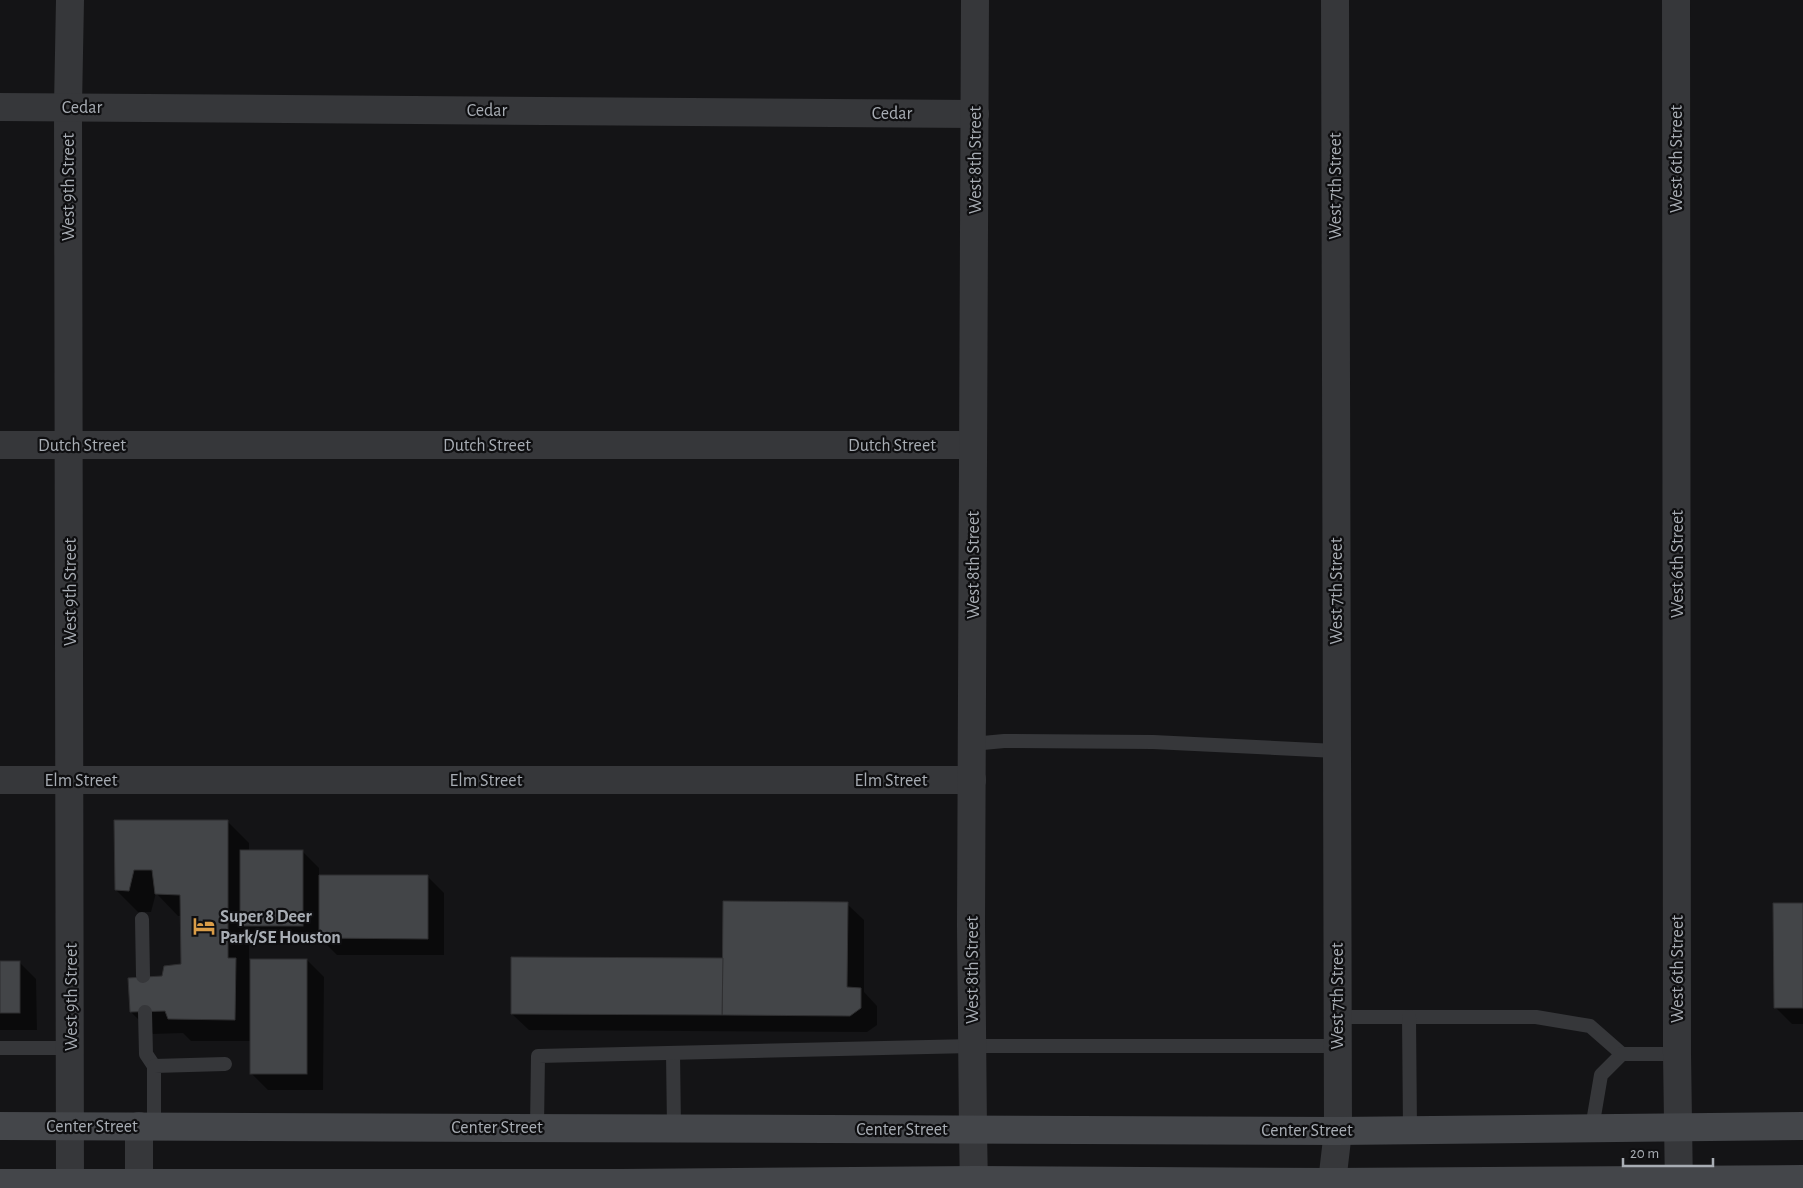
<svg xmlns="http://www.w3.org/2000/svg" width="1803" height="1188" font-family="'Alegreya Sans',sans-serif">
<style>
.shadow{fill:#0007}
.building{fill:#434548;stroke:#2f2f31}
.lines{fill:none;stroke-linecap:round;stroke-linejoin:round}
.service{stroke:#36373a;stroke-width:14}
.minor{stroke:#36373a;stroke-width:28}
.tertiary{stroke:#36373a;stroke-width:28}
.secondary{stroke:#44464a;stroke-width:28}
.labels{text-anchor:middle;stroke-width:4.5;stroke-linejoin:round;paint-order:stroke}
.street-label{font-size:18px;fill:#a8adb4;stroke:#0f0f11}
.poi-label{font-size:18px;font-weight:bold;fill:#a8adb4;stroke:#0f0f11;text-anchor:start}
</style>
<rect width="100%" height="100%" fill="#141416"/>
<g class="shadow">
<path d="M 116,821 L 227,821 L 249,843 L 249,851 L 302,851 L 319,868 L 319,877 L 428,877 L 444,893 L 444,955 L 337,955 L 319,937 L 319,943 L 258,943 L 249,933 L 249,960 L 307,960 L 324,977 L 323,1090 L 268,1090 L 251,1073 L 251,1041 L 191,1041 L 183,1033 L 153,1034 L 131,1012 L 163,977 L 182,965 L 181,916 L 178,916 L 156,893 L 151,912 L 138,912 L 116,890 Z"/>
<path d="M 847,904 L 864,920 L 864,992 L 877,1006 L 877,1025 L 867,1032 L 529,1030 L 512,1014 L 724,960 Z"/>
<path d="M 1803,904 L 1803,1024 L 1792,1024 L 1775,1007 Z"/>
<path d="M 0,962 L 19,962 L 36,979 L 37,1030 L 0,1030 Z"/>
</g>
<g class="building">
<path d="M 114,820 L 228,820 L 228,958 L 236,958 L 235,1020 L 168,1019 L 165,1011 L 130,1012 L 128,978 L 162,976 L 164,966 L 181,964 L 180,895 L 155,894 L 152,870 L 134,870 L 129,891 L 115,890 Z"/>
<rect x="240" y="850" width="63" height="76"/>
<path d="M 319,875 L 428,875 L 428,939 L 319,938 Z"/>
<path d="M 723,901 L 848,902 L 847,987 L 861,988 L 861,1008 L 850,1016 L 722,1015 Z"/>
<path d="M 1773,903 L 1803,903 L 1803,1008 L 1774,1008 Z"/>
<path d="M 511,957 L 723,958 L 722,1015 L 511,1014 Z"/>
<rect x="250" y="959" width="57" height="115"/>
<rect x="0" y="961" width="20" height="52"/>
</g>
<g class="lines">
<g class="service">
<path d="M 972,744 L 1004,741 L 1153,742 L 1336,751"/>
<path d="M 142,919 L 143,976"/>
<path d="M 145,1012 L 146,1054 L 154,1066"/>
<path d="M 1338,1017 L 1536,1017 L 1590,1026 L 1622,1054"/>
<path d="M 1409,1017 L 1410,1130"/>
<path d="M 0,1048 L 71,1048"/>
<path d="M 673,1053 L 674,1128"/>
<path d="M 154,1126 L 154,1066 L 225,1064"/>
<path d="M 537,1127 L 538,1056 L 972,1046 L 1338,1046"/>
<path d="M 1592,1128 L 1601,1075 L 1622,1054 L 1677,1054"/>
</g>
<g class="minor">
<path d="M 70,0 L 68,106 L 70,1183"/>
<path d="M 1676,0 L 1677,1054 L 1679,1188"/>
<path d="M 0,107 L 975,114"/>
<path d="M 0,445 L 973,445"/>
<path d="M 0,780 L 972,780"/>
<path d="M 973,1130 L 971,926 L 975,0"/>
<path d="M 1332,1182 L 1338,1131 L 1335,0"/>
<path d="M 139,1188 L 139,1126"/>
</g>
<path class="tertiary" d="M 973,1130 L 974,1188"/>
<g class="secondary">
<path d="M 0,1126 L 1338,1131 L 1803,1126"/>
<path d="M 0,1183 L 621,1183 L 974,1180 L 1332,1182 L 1803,1179"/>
</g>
</g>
<defs>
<g id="hotel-bare" transform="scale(1.725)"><path d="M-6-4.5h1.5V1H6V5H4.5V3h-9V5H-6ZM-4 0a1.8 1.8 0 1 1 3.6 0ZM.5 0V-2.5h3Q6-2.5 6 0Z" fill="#da9d48" stroke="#0f0f11" stroke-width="2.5" paint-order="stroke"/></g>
</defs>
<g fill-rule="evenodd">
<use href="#hotel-bare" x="204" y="926"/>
</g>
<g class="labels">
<g class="street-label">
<text x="82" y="113">Cedar</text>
<text x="487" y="116">Cedar</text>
<text x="892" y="119">Cedar</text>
<text transform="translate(1676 159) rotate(-90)" y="6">West 6th Street</text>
<text transform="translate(975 160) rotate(-90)" y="6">West 8th Street</text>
<text transform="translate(1335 186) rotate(-90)" y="6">West 7th Street</text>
<text transform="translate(68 187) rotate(-90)" y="6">West 9th Street</text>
<text x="82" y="451">Dutch Street</text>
<text x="487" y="451">Dutch Street</text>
<text x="892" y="451">Dutch Street</text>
<text transform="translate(1677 564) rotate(-90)" y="6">West 6th Street</text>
<text transform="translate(973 565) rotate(-90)" y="6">West 8th Street</text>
<text transform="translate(1336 591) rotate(-90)" y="6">West 7th Street</text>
<text transform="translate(70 592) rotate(-90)" y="6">West 9th Street</text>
<text x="81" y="786">Elm Street</text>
<text x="486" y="786">Elm Street</text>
<text x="891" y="786">Elm Street</text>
<text transform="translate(1677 969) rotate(-90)" y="6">West 6th Street</text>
<text transform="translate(972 970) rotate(-90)" y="6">West 8th Street</text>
<text transform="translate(1337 996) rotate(-90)" y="6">West 7th Street</text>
<text transform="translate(71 997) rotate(-90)" y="6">West 9th Street</text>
<text x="92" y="1132">Center Street</text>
<text x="497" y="1133">Center Street</text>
<text x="902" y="1135">Center Street</text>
<text x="1307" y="1136">Center Street</text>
</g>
<g class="poi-label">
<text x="220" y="922">Super 8 Deer<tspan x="220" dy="21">Park/SE Houston</tspan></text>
</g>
</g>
<path d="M1623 1158v8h90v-8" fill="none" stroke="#a8adb4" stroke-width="2.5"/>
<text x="1630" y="1158" font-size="15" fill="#a8adb4" stroke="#0f0f11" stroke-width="4" paint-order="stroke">20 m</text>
</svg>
